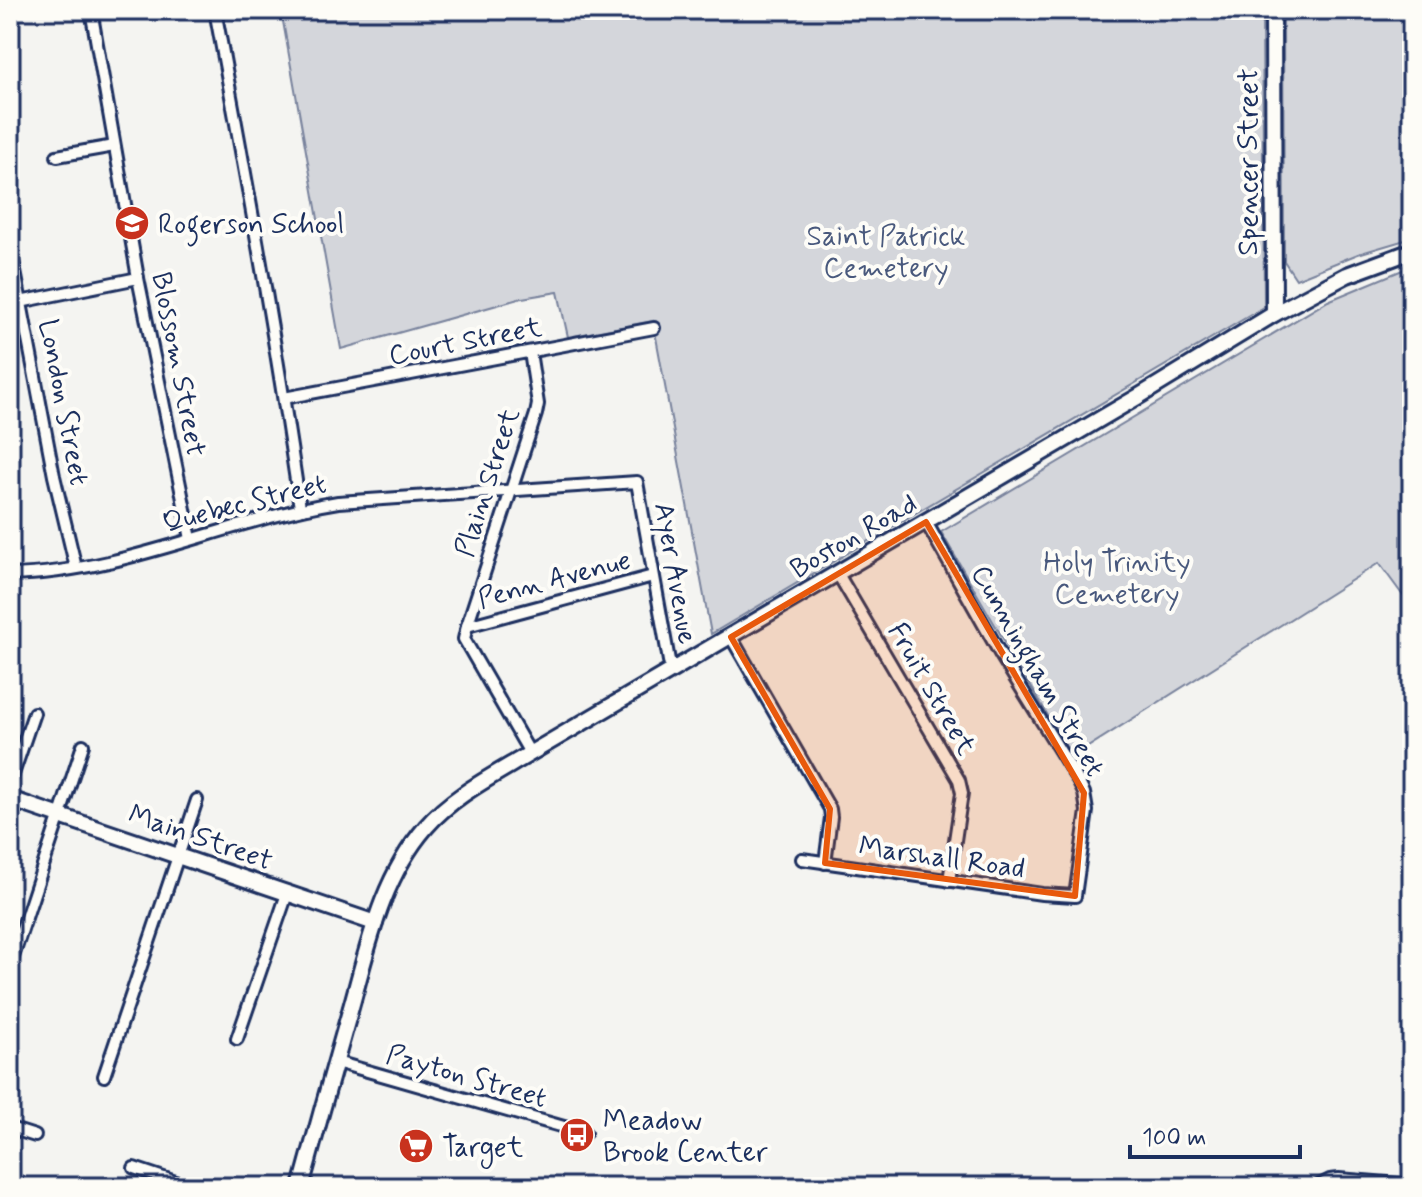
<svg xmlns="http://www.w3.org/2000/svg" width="1422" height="1197" font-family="Mynerve,sans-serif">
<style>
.green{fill:#d4d6db;stroke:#78829c;stroke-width:2}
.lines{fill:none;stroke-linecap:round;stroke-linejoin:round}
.street-casing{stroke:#1b2f5e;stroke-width:16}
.secondary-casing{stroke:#1b2f5e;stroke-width:20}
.street{stroke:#fdfcf7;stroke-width:10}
.secondary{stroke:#fdfcf7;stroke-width:14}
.marked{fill:#e8590c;fill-opacity:0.2;stroke:#e8590c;stroke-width:6;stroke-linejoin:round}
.labels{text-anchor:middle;stroke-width:8;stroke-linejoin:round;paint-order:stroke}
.street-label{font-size:28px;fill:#1b2f5e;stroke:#fdfcf7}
.poi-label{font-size:28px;fill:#1b2f5e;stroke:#fdfcf7;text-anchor:start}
.park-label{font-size:28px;fill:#49597d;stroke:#fdfcf7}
</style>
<rect width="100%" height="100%" fill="#f4f4f1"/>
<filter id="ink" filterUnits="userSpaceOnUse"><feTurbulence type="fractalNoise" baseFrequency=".0125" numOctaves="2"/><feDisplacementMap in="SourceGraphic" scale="16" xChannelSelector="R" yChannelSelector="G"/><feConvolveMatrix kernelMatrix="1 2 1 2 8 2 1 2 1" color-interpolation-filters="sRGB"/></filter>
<g filter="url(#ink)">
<g class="green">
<path d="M 281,10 L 1262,10 L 1264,307 L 711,634 L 653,321 L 568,337 L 558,292 L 522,298 L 341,349 Z"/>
<path d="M 1283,10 L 1412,10 L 1412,238 L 1358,254 L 1296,279 L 1284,261 Z"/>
<path d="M 1412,266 L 1412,608 L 1379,563 L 1072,757 L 941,532 L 1328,301 Z"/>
</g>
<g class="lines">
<g class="street-casing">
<g id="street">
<path d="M 91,10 L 138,278 L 191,539"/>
<path d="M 215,10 C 246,176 276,341 300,508"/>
<path d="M 57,156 L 114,146"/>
<path d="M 10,245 L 54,476 L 76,568"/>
<path d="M 10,304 L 138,278"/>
<path d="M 530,352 L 538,404 L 536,414 L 467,626 L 464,639 L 530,753"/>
<path d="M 284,398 L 654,328"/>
<path d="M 838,574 L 959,780 L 962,793 L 949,881"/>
<path d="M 10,575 C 123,573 228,520 338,502 L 637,482 L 671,672"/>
<path d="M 467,626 L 653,576"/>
<path d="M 731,637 L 830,809 L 831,817 L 825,863"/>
<path d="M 10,783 L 34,713"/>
<path d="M 802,859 L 1042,894 L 1075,896 L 1087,811 L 1084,793 L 1076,777 L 1002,657 L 926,522"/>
<path d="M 10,966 L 83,745"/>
<path d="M 237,1039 L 287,894"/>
<path d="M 336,1062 L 585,1133"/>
<path d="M 104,1076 L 197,800"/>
<path d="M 10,1128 L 35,1136"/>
<path d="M 134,1168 L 191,1187"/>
<path d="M 1316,1187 L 1330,1180 L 1339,1179 L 1412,1185"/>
</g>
</g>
<g class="secondary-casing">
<g id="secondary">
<path d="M 1273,10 L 1274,314"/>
<path d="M 10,799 L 375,923"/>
<path d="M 301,1187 C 317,1128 333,1070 350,1011 C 368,947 381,879 426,827 C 451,798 487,779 519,760 L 1141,395 L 1274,314 L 1347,275 L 1412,251"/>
</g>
</g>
<use href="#street" class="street"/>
<use href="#secondary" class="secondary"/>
</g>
</g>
<path class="marked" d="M 926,522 L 1084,793 L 1075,896 L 825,863 L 830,809 L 731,637 Z"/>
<defs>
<g id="school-disc" transform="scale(1.8)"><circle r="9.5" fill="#c8321e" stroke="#fdfcf7"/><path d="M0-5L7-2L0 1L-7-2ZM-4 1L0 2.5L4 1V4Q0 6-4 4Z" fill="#fff"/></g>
<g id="bus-disc" transform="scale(1.8)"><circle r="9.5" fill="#c8321e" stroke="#fdfcf7"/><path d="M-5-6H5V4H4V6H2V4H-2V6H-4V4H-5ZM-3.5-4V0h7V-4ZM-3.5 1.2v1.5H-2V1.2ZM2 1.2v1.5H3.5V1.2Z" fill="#fff"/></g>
<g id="supermarket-disc" transform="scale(1.8)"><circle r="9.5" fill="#c8321e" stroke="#fdfcf7"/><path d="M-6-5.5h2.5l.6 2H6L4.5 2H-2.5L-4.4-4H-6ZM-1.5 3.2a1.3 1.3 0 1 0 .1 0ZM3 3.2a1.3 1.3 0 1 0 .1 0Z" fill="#fff"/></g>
</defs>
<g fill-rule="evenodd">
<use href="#school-disc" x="132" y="223"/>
<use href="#bus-disc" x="577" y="1135"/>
<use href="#supermarket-disc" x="416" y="1146"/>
</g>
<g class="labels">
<g class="street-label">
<text transform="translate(1247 162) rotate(-90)" y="10">Spencer Street</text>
<text transform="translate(465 340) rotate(-11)" y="10">Court Street</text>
<text transform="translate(180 364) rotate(79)" y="10">Blossom Street</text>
<text transform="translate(65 402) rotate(79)" y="10">London Street</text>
<text transform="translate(486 482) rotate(-72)" y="10">Plain Street</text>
<text transform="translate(244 502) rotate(-14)" y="10">Quebec Street</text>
<text transform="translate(853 535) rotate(-30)" y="10">Boston Road</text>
<text transform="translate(677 573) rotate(80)" y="10">Ayer Avenue</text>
<text transform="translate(554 578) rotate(-15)" y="10">Penn Avenue</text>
<text transform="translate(1039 670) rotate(60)" y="10">Cunningham Street</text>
<text transform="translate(933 688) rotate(60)" y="10">Fruit Street</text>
<text transform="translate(201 836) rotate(19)" y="10">Main Street</text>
<text transform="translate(942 856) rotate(8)" y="10">Marshall Road</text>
<text transform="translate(467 1075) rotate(16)" y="10">Payton Street</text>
</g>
<g class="poi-label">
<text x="158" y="233">Rogerson School</text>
<text x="603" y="1129">Meadow<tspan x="603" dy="32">Brook Center</tspan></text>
<text x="442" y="1156">Target</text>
</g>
<g class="park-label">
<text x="886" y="245">Saint Patrick<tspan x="886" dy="32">Cemetery</tspan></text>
<text x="1117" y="571">Holy Trinity<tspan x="1117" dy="32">Cemetery</tspan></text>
</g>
</g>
<rect width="1422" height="1197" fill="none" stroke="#fdfcf7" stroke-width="40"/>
<rect x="20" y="20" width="1382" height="1157" fill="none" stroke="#1b2f5e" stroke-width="3" filter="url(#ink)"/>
<path d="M1130 1145v12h170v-12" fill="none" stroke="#1b2f5e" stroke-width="4"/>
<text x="1142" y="1145" font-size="24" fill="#1b2f5e" stroke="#fdfcf7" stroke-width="6" paint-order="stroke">100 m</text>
</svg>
